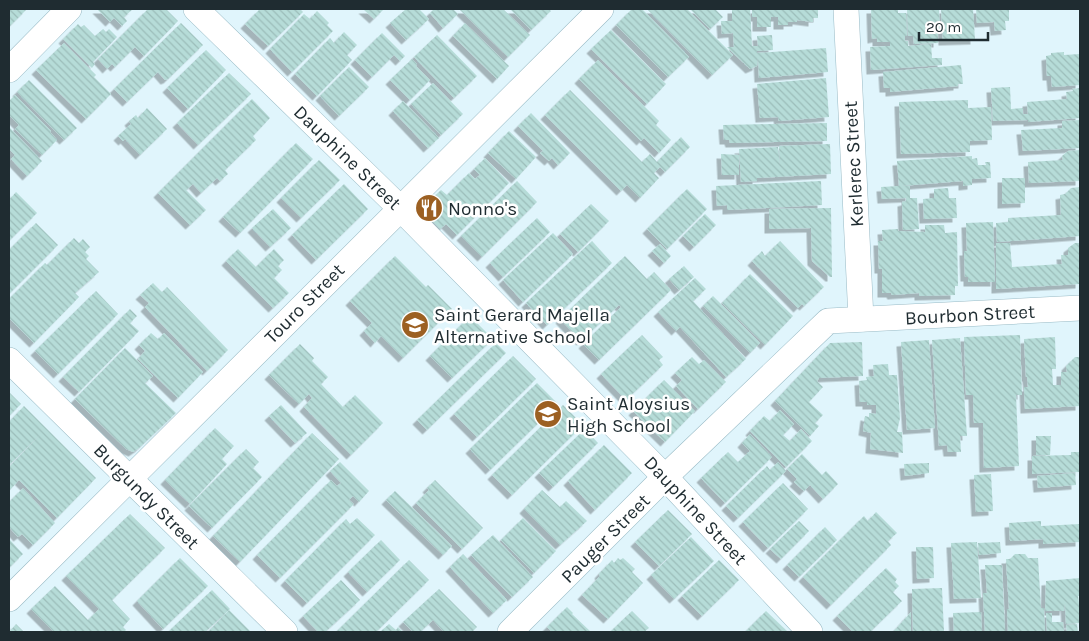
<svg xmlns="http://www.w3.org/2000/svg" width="1089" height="641" font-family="Karla,sans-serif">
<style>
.building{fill:url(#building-back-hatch);filter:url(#shadow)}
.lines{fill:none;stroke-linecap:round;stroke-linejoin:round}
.minor-casing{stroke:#99bbc6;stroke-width:26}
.minor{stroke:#fff;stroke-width:25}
.labels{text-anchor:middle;stroke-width:5;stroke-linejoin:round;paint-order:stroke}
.street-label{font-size:19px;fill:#1f2c31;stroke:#fff}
.poi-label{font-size:19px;fill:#1f2c31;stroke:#fff;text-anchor:start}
</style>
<defs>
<pattern id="building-back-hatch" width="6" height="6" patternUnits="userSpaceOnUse" patternTransform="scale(1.25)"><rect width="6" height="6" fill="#b6dcd8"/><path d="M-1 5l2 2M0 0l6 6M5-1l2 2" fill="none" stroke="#9cbdba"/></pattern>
<filter id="shadow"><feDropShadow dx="-4.5" dy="4.5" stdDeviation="0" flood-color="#0004"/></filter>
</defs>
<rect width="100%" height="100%" fill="#e0f5fc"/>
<g class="building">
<path d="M 9,9 L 27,9 L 9,27 Z"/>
<path d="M 97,9 L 133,9 L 124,17 L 127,21 L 122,26 L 114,18 L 110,22 Z"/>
<path d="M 148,9 L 166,9 L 178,21 L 144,56 L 135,47 L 115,67 L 112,64 L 107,69 L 98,59 Z"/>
<path d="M 260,9 L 300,9 L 303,12 L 268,46 L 245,24 Z"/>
<path d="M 363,9 L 384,9 L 374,19 Z"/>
<path d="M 406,9 L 419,9 L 429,19 L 406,40 L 390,23 Z"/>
<path d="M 434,9 L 453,9 L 458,14 L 443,28 L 430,13 Z"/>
<path d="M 459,9 L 503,9 L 530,35 L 508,57 Z"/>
<path d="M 510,9 L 548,9 L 551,11 L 531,30 Z"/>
<path d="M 632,9 L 642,9 L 689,57 L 668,77 L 616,25 Z"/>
<path d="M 647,9 L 687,9 L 733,55 L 712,75 Z"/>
<path d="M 690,9 L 715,9 L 723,17 L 710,29 Z"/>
<path d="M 732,9 L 750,9 L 752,46 L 758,46 L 757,36 L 772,35 L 773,50 L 757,51 L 757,53 L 826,48 L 828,72 L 759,78 L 758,58 L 757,66 L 750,69 L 727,47 L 734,47 L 733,33 L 722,34 L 721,21 L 732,21 Z"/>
<path d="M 752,9 L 818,9 L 818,18 L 813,18 L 813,22 L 797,20 L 797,22 L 788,22 L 788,25 L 778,25 L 778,17 L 771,17 L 771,27 L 757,27 L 757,17 L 752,17 Z"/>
<path d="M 871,9 L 898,9 L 898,13 L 906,13 L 907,36 L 905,36 L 905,41 L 908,41 L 908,46 L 931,44 L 932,58 L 942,58 L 942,65 L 871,70 L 870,47 L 890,46 L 890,42 L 898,42 L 877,42 L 877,38 L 872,39 Z"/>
<path d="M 907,9 L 939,9 L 940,34 L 938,34 L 938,43 L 914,44 L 913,36 L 908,36 Z"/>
<path d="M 941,9 L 973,9 L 975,40 L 943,41 Z"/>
<path d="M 976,9 L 1009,9 L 1009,21 L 1005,21 L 1006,30 L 995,31 L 994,22 L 977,23 Z"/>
<path d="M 317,11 L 329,23 L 327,25 L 333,31 L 292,72 L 270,49 L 304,14 L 310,19 Z"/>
<path d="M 181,23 L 203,45 L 168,79 L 165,80 L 158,72 L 127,102 L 114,89 Z"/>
<path d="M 465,23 L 509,66 L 497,79 L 453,36 Z"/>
<path d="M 78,24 L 81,27 L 84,25 L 95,36 L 103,29 L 106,32 L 109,29 L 117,37 L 93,62 L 95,64 L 92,68 L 63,39 Z"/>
<path d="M 611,30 L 666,84 L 647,104 L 591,49 Z"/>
<path d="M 344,32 L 357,45 L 347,55 L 352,60 L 317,96 L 295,74 L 330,38 L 334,43 Z"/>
<path d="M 382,33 L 405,56 L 400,61 L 394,55 L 372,77 L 355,60 Z"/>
<path d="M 437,35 L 477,76 L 454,98 L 414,57 Z"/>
<path d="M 64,43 L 96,75 L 94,77 L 111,94 L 86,119 L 36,70 Z"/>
<path d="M 206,50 L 226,70 L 188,109 L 167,88 Z"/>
<path d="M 1064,52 L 1064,55 L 1080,54 L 1080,85 L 1052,87 L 1051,76 L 1047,76 L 1046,56 L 1051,55 L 1051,53 Z"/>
<path d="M 412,59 L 417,64 L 416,66 L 430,80 L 410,100 L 390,80 Z"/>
<path d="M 598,60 L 659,121 L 656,125 L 671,140 L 659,153 L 644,138 L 641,141 L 579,79 Z"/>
<path d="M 961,65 L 963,84 L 958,84 L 958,86 L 890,92 L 890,88 L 884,88 L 883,72 Z"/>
<path d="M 349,67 L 369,87 L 339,116 L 320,96 Z"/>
<path d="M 229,73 L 251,94 L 198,145 L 177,123 Z"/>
<path d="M 826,78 L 829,117 L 779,121 L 778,117 L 760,118 L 757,84 Z"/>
<path d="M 29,80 L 77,128 L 64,140 L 17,92 Z"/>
<path d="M 433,83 L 463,114 L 441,135 L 411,104 Z"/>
<path d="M 1010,87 L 1011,109 L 1023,108 L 1023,114 L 1028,114 L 1027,102 L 1067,99 L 1066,92 L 1073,91 L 1072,89 L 1080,88 L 1080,118 L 1028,122 L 1028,120 L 993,121 L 991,88 Z"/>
<path d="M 570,90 L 642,162 L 650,154 L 657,162 L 681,137 L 690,147 L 665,172 L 660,167 L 654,173 L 659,178 L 640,198 L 627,185 L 621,191 L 545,115 Z"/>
<path d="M 15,95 L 51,131 L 50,132 L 57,140 L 42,155 L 15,129 L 19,125 L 9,115 L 9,101 Z"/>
<path d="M 252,99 L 270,118 L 253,136 L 256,140 L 225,170 L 228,174 L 220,181 L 217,178 L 201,193 L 193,184 L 186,190 L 206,210 L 190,225 L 158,193 Z"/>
<path d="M 968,100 L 968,108 L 991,107 L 992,140 L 970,141 L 970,152 L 901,154 L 899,102 Z"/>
<path d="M 403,101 L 439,138 L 428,148 L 393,111 Z"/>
<path d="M 147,108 L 167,129 L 140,155 L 125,139 L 123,141 L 118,136 L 131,124 L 129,121 L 136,115 L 138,118 Z"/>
<path d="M 531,113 L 570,153 L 558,165 L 552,158 L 549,161 L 540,153 L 543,151 L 518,126 Z"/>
<path d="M 1080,120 L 1080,148 L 1023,151 L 1021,130 L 1062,128 L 1062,121 Z"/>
<path d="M 827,123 L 827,141 L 730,143 L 729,140 L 724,140 L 723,125 Z"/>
<path d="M 9,127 L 42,161 L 27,176 L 11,159 L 15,155 L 9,149 Z"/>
<path d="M 509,131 L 536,157 L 516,179 L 488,153 Z"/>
<path d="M 296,143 L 313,159 L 240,233 L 223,217 Z"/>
<path d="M 830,144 L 831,174 L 757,178 L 757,181 L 741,182 L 739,149 L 778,147 L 780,167 L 779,146 Z"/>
<path d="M 1080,150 L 1080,181 L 1029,183 L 1028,162 L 1063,160 L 1062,156 L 1068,151 Z"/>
<path d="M 721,154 L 739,155 L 739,175 L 722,175 Z"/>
<path d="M 972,156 L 972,159 L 977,158 L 978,165 L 986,165 L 985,162 L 990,162 L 991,178 L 972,179 L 972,185 L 963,186 L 963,181 L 901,186 L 910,186 L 910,198 L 917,198 L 919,229 L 903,230 L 902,202 L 906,201 L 906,198 L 882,199 L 881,187 L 899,186 L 897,161 Z"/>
<path d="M 485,158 L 509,183 L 457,235 L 446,224 L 440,229 L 425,213 L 424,206 L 441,190 L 447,195 L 469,173 L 475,179 L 480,175 L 474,169 Z"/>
<path d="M 319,160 L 340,180 L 301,218 L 281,198 Z"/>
<path d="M 1002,178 L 1025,178 L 1025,203 L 1002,204 Z"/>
<path d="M 517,181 L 537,202 L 482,257 L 461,236 Z"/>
<path d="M 821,181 L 822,205 L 727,210 L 727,205 L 717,206 L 716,186 Z"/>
<path d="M 344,184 L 368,209 L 316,260 L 292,235 Z"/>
<path d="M 1080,187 L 1080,236 L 997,242 L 996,223 L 1008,222 L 1008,218 L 1061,215 L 1060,195 L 1065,194 L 1071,188 Z"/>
<path d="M 948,188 L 949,198 L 956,198 L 957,218 L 924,219 L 923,199 L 934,198 L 934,189 Z"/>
<path d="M 687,189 L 707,209 L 667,249 L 647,229 Z"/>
<path d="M 16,192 L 37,213 L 9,241 L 9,200 Z"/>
<path d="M 591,204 L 609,221 L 578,252 L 560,234 Z"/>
<path d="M 831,208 L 832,277 L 830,277 L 812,261 L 811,228 L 769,229 L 769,209 Z"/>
<path d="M 273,209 L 291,228 L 270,247 L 252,228 Z"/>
<path d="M 705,214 L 716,225 L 694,247 L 683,236 Z"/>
<path d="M 537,218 L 550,232 L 503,277 L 490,263 Z"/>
<path d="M 993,222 L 995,282 L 968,282 L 968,277 L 965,277 L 964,251 L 967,251 L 966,223 Z"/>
<path d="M 36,223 L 58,245 L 9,294 L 9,250 Z"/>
<path d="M 925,225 L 944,225 L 945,233 L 957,232 L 958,286 L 955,286 L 955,295 L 919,296 L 919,293 L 892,295 L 891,293 L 882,293 L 882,269 L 879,269 L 878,241 L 883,241 L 882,230 L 898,229 L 898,231 L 925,232 Z"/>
<path d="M 553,233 L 573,254 L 523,302 L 503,280 Z"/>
<path d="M 74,238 L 79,243 L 83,239 L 90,247 L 85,252 L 89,256 L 86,259 L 99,272 L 75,293 L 79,297 L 34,343 L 9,318 L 9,299 L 45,263 L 47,265 Z"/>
<path d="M 592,241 L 612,263 L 547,325 L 526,303 Z"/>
<path d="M 780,241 L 824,287 L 804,306 L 802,304 L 798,308 L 752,261 L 762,251 L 765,256 Z"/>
<path d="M 996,243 L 1010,243 L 1012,267 L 1062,264 L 1061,255 L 1068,255 L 1068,248 L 1075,243 L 1080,243 L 1080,284 L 996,289 Z"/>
<path d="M 660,244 L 671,256 L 664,263 L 652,251 Z"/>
<path d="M 238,249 L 256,267 L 274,249 L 284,260 L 278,266 L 282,270 L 274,278 L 289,293 L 273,308 L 226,261 Z"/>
<path d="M 395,256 L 426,287 L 428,285 L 452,309 L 403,358 L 381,336 L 375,343 L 364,331 L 372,323 L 350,301 Z"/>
<path d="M 625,256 L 647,279 L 654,272 L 671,290 L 599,360 L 583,344 L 621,307 L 619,305 L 581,341 L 560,319 Z"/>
<path d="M 684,266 L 694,277 L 679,290 L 669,279 Z"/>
<path d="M 750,274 L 793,316 L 765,345 L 722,303 Z"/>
<path d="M 695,278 L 706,289 L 693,301 L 746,359 L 726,377 L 680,327 L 676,331 L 658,312 Z"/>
<path d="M 153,283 L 162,292 L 167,287 L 228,350 L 207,371 L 145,307 L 149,303 L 140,295 Z"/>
<path d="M 96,291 L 118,314 L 58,374 L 35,351 Z"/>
<path d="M 713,296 L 760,343 L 750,353 L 703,306 Z"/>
<path d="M 130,309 L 137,316 L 130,323 L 139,331 L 79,392 L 63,377 Z"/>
<path d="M 470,316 L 493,339 L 452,378 L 430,356 Z"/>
<path d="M 151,333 L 158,339 L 164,333 L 203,372 L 178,398 L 138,359 L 145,351 L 139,345 Z"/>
<path d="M 642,335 L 663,357 L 659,360 L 663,365 L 626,400 L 601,374 Z"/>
<path d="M 1020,335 L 1022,395 L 1016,395 L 1019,466 L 984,468 L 983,423 L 974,423 L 973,395 L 966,395 L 964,337 Z"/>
<path d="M 1055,337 L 1056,369 L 1052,369 L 1053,385 L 1061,385 L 1061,372 L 1067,372 L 1066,366 L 1075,357 L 1080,357 L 1080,406 L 1025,409 L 1024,387 L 1028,387 L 1027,377 L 1026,377 L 1024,339 Z"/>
<path d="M 960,338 L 967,436 L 960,436 L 961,452 L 948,452 L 947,445 L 939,446 L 932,340 Z"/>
<path d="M 929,340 L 935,428 L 907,430 L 901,342 Z"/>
<path d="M 862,342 L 863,376 L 819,378 L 817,381 L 823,387 L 809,402 L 823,415 L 815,423 L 819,426 L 810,436 L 775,401 L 830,343 Z"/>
<path d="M 496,343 L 506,353 L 427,430 L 417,420 Z"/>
<path d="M 300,344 L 314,358 L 312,361 L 328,377 L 321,384 L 343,407 L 355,395 L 383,423 L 351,455 L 304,407 L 312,398 L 309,394 L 299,404 L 269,375 Z"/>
<path d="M 125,348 L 153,376 L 145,383 L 176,413 L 139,448 L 133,452 L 126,449 L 75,399 Z"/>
<path d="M 513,356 L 536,379 L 477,437 L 454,414 Z"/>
<path d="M 692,357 L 699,364 L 704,360 L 726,382 L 698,409 L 676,386 L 682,380 L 675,373 Z"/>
<path d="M 888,364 L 889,375 L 897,375 L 900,418 L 897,432 L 902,432 L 903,453 L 870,449 L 871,433 L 863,431 L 865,416 L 869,417 L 869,413 L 876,414 L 876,405 L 867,405 L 867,402 L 860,402 L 859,381 L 867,380 L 866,377 L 874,376 L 873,365 Z"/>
<path d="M 664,380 L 695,411 L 665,442 L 633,411 Z"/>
<path d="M 537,383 L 558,404 L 490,470 L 470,449 Z"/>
<path d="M 9,392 L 21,404 L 9,416 Z"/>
<path d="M 281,405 L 307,433 L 295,443 L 269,416 Z"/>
<path d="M 563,405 L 583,425 L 512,495 L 492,475 Z"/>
<path d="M 24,406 L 96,478 L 57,518 L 19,480 L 9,491 L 9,467 L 42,433 L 9,465 L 9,422 Z"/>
<path d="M 780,410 L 794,424 L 783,435 L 790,441 L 801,429 L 812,441 L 786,467 L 750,431 L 764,416 L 770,421 Z"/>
<path d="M 215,428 L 234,446 L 222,459 L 227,464 L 190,504 L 165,480 Z"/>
<path d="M 585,429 L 598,443 L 553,487 L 539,473 Z"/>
<path d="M 312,433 L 339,459 L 240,562 L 213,536 Z"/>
<path d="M 750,434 L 772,457 L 725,503 L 701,478 L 728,452 L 738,462 L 750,451 L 742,443 Z"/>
<path d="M 1036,436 L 1051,436 L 1050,455 L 1036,455 Z"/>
<path d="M 604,445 L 632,473 L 595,510 L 568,481 Z"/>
<path d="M 246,449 L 259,462 L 253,468 L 262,477 L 212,528 L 189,506 Z"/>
<path d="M 1071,452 L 1080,452 L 1080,472 L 1032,474 L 1032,456 L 1071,455 Z"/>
<path d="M 802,454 L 822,475 L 826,471 L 838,484 L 823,499 L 810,485 L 804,491 L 794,482 L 797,479 L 787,469 Z"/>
<path d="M 340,462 L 369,491 L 359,502 L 353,496 L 349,500 L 354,504 L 280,578 L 257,555 L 331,480 L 337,486 L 341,483 L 330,471 Z"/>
<path d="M 778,462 L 786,471 L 738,518 L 726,506 L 767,466 L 770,470 Z"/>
<path d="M 929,463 L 929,473 L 905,476 L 904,464 Z"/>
<path d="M 1075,473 L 1076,485 L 1038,488 L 1037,476 Z"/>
<path d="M 991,474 L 993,511 L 976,512 L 974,475 Z"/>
<path d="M 435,480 L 483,528 L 462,549 L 416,503 L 429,490 L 427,488 Z"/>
<path d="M 783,483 L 808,509 L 768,548 L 743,522 Z"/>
<path d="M 23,488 L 55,523 L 33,545 L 22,534 L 18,537 L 9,527 L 9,502 Z"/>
<path d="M 542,490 L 560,507 L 566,501 L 587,521 L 560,545 L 524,509 Z"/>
<path d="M 395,491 L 452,546 L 443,555 L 386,500 Z"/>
<path d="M 668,510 L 692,534 L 659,566 L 635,542 Z"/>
<path d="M 876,512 L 897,533 L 888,541 L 891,545 L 831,605 L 803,577 L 864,516 L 868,521 Z"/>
<path d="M 130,514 L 165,548 L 112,600 L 130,619 L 123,627 L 126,630 L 124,632 L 54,632 L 31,609 L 55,586 L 88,620 L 99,609 L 66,576 Z"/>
<path d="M 357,518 L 375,535 L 307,603 L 285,581 L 346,519 L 350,524 Z"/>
<path d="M 523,518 L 556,551 L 534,573 L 501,540 Z"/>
<path d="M 799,521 L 809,531 L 781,559 L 770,549 Z"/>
<path d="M 1041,521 L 1041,526 L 1080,524 L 1080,542 L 1043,544 L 1043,539 L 1010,541 L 1009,523 Z"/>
<path d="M 825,527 L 837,540 L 799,577 L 787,565 Z"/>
<path d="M 493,535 L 533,577 L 512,597 L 471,555 Z"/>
<path d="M 691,537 L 714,561 L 674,599 L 651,575 Z"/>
<path d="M 9,539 L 23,554 L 9,568 Z"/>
<path d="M 381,540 L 400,560 L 367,592 L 348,572 Z"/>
<path d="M 977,542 L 981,598 L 954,599 L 951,543 Z"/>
<path d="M 1000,542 L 1001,553 L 979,555 L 978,543 Z"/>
<path d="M 916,547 L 933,547 L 934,578 L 917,579 Z"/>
<path d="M 463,554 L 507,600 L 493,613 L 450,567 Z"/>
<path d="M 1015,554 L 1025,554 L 1028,558 L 1038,558 L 1041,608 L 1044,608 L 1045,632 L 1008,632 L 1007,609 L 1009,609 L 1006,559 L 1010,559 Z"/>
<path d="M 180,558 L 208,586 L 163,629 L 137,601 Z"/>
<path d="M 618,558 L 620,560 L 623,558 L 635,569 L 632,572 L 643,583 L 608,619 L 582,595 L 600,576 L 599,574 L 612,560 L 614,563 Z"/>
<path d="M 409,560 L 429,580 L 376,632 L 336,632 Z"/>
<path d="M 719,560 L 739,580 L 702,616 L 682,596 Z"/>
<path d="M 985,565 L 1002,565 L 1005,632 L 985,632 L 983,593 L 987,593 Z"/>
<path d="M 886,568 L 897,579 L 895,582 L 899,586 L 893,592 L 902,601 L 870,632 L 853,632 L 837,616 Z"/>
<path d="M 1080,578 L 1080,596 L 1078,596 L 1079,604 L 1080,604 L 1080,623 L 1066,624 L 1065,603 L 1064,611 L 1045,611 L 1046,581 Z"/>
<path d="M 341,580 L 360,600 L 325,632 L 318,632 L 303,616 Z"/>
<path d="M 942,588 L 944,632 L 913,632 L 912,589 Z"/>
<path d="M 439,589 L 477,627 L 472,632 L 444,632 L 433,620 L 420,632 L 413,632 L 403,622 Z"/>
<path d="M 212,590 L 230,609 L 205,632 L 168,632 Z"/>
<path d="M 567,607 L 573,613 L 572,614 L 591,632 L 552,632 L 547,627 Z"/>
<path d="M 229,610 L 250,631 L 249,632 L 208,632 Z"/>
<path d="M 632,611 L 649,628 L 644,632 L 610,632 Z"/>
<path d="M 766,611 L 788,632 L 745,632 Z"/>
<path d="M 911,612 L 911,632 L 896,632 L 894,631 Z"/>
<path d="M 981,612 L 982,632 L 954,632 L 953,613 Z"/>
<path d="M 1046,613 L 1052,613 L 1052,622 L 1063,622 L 1064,632 L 1047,632 Z"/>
<path d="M 16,624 L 24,632 L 9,632 Z"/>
<path d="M 389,624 L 396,630 L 398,627 L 403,632 L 380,632 Z"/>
<path d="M 1077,624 L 1078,632 L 1067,632 L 1066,625 Z"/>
</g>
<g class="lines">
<g class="minor-casing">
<g id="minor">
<path d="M 196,9 L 400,208 L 665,477 L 810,632"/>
<path d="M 846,9 L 861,319"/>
<path d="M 9,70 L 69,9"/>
<path d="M 9,360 L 285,632"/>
<path d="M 9,599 L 601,9"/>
<path d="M 510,632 L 665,477 L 828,321 L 1080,308"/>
</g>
</g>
<use href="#minor" class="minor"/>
</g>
<defs>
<g id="restaurant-disc" transform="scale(1.4375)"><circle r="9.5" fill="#9c6022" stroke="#fff"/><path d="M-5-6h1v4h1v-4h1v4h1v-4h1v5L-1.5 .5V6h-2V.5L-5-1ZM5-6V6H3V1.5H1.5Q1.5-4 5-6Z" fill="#fff"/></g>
<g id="school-disc" transform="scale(1.4375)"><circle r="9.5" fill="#9c6022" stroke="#fff"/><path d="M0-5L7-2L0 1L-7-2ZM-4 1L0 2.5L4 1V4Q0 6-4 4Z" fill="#fff"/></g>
</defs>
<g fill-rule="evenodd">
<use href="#restaurant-disc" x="429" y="208"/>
<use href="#school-disc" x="415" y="325"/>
<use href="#school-disc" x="548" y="414"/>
</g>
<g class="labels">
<g class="street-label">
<text transform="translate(348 157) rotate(44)" y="7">Dauphine Street</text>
<text transform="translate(853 164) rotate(-93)" y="7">Kerlerec Street</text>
<text transform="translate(304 303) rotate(-45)" y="7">Touro Street</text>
<text transform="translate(970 314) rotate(-3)" y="7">Bourbon Street</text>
<text transform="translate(147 496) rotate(45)" y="7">Burgundy Street</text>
<text transform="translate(696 510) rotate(47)" y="7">Dauphine Street</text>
<text transform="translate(605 538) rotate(-45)" y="7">Pauger Street</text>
</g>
<g class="poi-label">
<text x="448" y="215">Nonno's</text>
<text x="434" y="321">Saint Gerard Majella<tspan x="434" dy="22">Alternative School</tspan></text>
<text x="567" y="410">Saint Aloysius<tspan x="567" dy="22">High School</tspan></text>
</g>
</g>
<rect width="1089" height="641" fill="none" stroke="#1f2c31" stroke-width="20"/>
<path d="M919 32v8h69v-8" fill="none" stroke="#1f2c31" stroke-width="2.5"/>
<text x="926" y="32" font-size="15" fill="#1f2c31" stroke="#ffffff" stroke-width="4" paint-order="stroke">20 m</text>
</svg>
